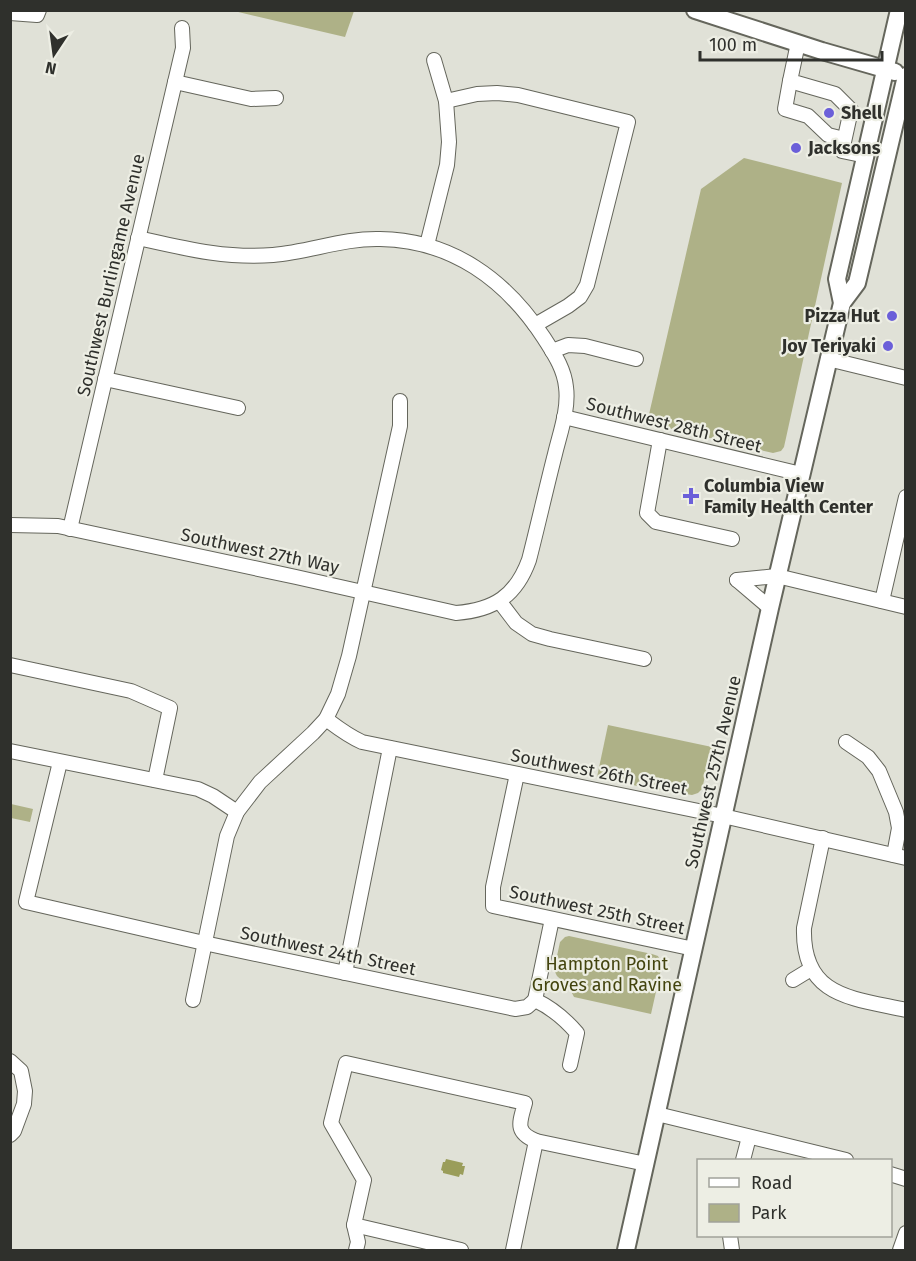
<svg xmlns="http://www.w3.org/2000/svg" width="916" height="1261" font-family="'Fira Sans',sans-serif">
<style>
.green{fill:#aeb187}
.water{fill:#9a9d5a}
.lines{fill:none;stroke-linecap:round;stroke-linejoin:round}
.minor-casing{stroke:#65665c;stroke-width:16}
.major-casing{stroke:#65665c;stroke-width:20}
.minor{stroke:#fff;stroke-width:14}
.major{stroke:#fff;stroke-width:16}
.poi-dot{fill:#6b5fd9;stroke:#edeee4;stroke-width:2}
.labels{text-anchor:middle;stroke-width:4.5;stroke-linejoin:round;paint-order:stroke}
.poi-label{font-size:18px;font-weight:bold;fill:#2f302c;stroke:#edeee4;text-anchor:start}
.street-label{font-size:18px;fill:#2f302c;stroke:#edeee4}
.park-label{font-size:18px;fill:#43440f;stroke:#edeee4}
</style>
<rect width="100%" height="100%" fill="#e0e1d7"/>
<g class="green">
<path d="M 234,11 L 354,11 L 345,37 Z"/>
<path d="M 744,158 L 842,183 L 784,447 L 781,451 L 773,453 L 647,423 L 701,189 Z"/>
<path d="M 608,725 L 712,747 L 702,789 L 698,793 L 692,795 L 642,787 L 597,777 Z"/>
<path d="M 11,804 L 33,809 L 30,822 L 11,818 Z"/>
<path d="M 569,936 L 652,954 L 658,956 L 662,965 L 651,1014 L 574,997 L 569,987 L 557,976 L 554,970 L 560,942 L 565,937 Z"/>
</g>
<path class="water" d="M 446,1159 L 463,1163 L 462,1166 L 465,1166 L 463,1175 L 460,1174 L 459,1177 L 443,1173 L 443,1171 L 441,1170 L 443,1162 L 445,1162 Z"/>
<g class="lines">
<g class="minor-casing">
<g id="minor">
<path d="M 10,13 L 37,15 L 39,10"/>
<path d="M 798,43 L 790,81 L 835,94 L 851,110 L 842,151 L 866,156"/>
<path d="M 790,81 L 785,109 L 808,116 L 828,135 L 844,139"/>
<path d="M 175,82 L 251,99 L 276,98"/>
<path d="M 446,101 L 477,94 L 497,93 L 518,95 L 628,122 L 587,285 L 580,297 L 568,306 L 535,325"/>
<path d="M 427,245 L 447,165 L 449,142 L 446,101 L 434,60"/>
<path d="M 552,351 L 568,345 L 585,346 L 636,359"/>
<path d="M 828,359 L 906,378"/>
<path d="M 105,379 L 238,408"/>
<path d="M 564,417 L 801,474"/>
<path d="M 660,440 L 647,513 L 656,522 L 732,539"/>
<path d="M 10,525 L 58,526 L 296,577 L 456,613 C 494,610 516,596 529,560 C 538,525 546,489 555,454 C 560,433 569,409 566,387 C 564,368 554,354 544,338 C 506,280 452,240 380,239 C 343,238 310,252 273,255 C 226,259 183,248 138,238"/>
<path d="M 70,529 L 183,48 L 182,28"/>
<path d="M 737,580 L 777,576 L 906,607"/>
<path d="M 737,580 L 770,608"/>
<path d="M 882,601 L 906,497"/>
<path d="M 500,602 L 516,623 L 532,634 L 550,639 L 644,659"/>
<path d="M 10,665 L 131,691 L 170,708 L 155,780"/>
<path d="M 326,719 C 338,728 348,736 362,742 L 723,816 L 906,858"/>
<path d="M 846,742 L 868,757 L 879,771 L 896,812 L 899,828 L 894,855"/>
<path d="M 10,751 L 198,789 L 213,796 L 237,812"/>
<path d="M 60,762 L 26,902 L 204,943 L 515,1009 L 527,1007 L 535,1000 C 552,1008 565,1019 577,1033 L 570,1065"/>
<path d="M 517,774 L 493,887 L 493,906 L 694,949"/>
<path d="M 823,838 L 804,928 C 802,997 852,998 906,1010"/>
<path d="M 345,973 L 390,748"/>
<path d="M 793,980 L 811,969"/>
<path d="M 193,1000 L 227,836 L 237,812 L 260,782 L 313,733 L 326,719 L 338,694 L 349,656 L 400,426 L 400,401"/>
<path d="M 535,1000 L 552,919"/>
<path d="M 10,1061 L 21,1071 L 25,1091 L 24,1104 L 14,1131 L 10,1135"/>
<path d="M 657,1114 L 846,1160"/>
<path d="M 536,1141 L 646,1164"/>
<path d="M 743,1160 L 749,1137"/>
<path d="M 890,1174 L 906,1179"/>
<path d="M 354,1225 L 358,1242 L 356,1250"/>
<path d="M 730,1236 L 732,1250"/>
<path d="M 461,1250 L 354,1225 L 364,1180 L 331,1123 L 346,1063 L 525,1103 C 520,1122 514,1132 536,1141 L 513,1250"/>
<path d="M 900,1250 L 906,1233"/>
</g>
</g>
<g class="major-casing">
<g id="major">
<path d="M 695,10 L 822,51 L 895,72"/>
<path d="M 842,303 L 857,283 L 906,76"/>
<path d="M 626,1250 L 770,608 L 842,303 L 837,279 L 899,10"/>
</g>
</g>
<use href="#minor" class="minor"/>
<use href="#major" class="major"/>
</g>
<g class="poi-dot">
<circle cx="829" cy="113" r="6"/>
<circle cx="796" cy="148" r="6"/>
<circle cx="892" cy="316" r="6"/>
<circle cx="888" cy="346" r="6"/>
<path d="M688 487h6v6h6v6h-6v6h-6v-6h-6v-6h6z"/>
</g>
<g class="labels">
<g class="poi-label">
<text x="841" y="119">Shell</text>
<text x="808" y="154">Jacksons</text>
<text x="880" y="322" text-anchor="end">Pizza Hut</text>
<text x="876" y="352" text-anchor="end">Joy Teriyaki</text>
<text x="704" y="492">Columbia View<tspan x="704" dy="21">Family Health Center</tspan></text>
</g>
<g class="street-label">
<text transform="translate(111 275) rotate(-77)" y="6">Southwest Burlingame Avenue</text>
<text transform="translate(674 425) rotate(14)" y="6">Southwest 28th Street</text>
<text transform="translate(260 551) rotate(12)" y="6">Southwest 27th Way</text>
<text transform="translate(599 772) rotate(11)" y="6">Southwest 26th Street</text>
<text transform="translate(713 772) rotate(-77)" y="6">Southwest 257th Avenue</text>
<text transform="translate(597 910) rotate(12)" y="6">Southwest 25th Street</text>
<text transform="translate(328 951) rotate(12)" y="6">Southwest 24th Street</text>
</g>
<g class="park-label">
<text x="607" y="970">Hampton Point<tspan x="607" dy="21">Groves and Ravine</tspan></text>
</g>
</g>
<rect width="916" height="1261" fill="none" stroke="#2f302c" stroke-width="24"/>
<rect x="697" y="1159" width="195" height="78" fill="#edeee4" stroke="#a1a29a" stroke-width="1.5"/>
<rect x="709" y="1178" width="30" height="9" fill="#ffffff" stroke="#a1a29a" stroke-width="1.5"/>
<text x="751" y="1189" font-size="18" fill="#2f302c">Road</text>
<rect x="709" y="1204" width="30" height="18" fill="#aeb187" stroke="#a1a29a" stroke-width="1.5"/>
<text x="751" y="1219" font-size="18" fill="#2f302c">Park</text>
<g transform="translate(54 54) rotate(193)" stroke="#edeee4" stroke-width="4.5" paint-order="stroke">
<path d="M0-4.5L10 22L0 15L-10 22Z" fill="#2f302c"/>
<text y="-9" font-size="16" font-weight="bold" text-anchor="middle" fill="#2f302c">N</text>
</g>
<path d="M700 51v9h182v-9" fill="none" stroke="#2f302c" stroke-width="3"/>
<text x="709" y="51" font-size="18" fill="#2f302c" stroke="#edeee4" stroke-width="4.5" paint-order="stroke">100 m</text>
</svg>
